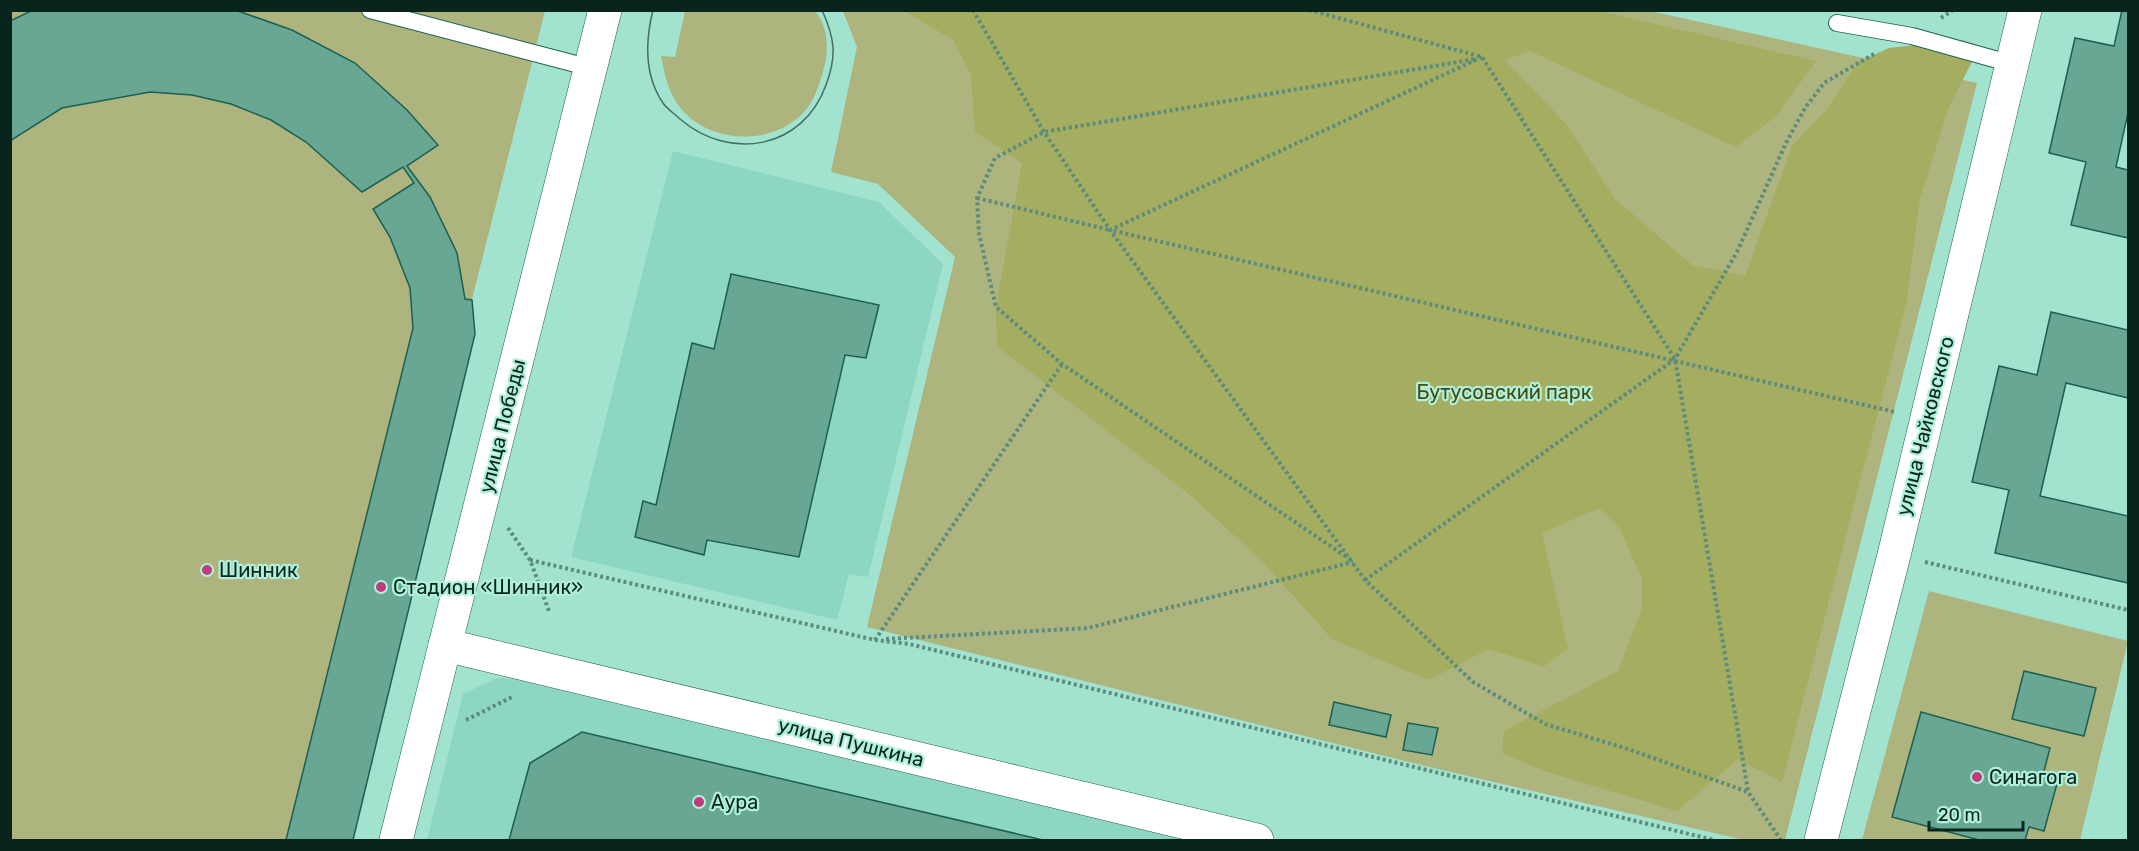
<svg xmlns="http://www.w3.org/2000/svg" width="2139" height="851" font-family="Rubik,sans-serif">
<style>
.built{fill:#8dd7c2}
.green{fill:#adb47d}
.forest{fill:#a5ad61}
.building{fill:#67a794;stroke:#1d6050;stroke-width:1.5}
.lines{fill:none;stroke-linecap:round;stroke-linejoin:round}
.service-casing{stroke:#1f6252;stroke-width:18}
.minor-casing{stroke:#1f6252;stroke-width:34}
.secondary-casing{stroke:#1f6252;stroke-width:34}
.path{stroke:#5c8c7e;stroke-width:4;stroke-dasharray:3 3;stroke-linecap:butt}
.service{stroke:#fff;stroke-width:16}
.minor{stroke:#fff;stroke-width:33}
.secondary{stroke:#fff;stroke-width:33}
.tram{stroke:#446e62;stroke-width:1.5}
.poi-dot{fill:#c03a7d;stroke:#aef0dc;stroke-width:2}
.labels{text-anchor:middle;stroke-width:4.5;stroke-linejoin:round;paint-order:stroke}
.park-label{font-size:20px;fill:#464a10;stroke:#aef0dc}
.street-label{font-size:20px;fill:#09241d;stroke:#aef0dc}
.poi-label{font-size:20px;fill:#09241d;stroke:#aef0dc;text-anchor:start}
</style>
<rect width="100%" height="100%" fill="#a1e3cf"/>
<g class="built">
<path d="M 673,151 L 879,202 L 943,264 L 868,577 L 849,574 L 837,620 L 571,557 Z"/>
<path d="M 496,678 L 524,679 L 1189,840 L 427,840 L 463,694 Z"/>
</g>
<g class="green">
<path d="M 10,11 L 545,11 L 335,840 L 11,840 Z"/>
<path d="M 685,11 L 815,11 C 829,28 829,51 823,72 C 818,87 814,102 803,113 C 769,149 700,143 675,100 C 667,87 664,71 661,56 L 675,57 Z"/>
<path d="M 843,11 L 1650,11 L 1977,83 L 1785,840 L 1744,840 L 1425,766 L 867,627 L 955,257 L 878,184 L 831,172 L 857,47 Z"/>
<path d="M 1929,591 L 2128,641 L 2080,840 L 2025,840 L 2029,827 L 2044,830 L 2058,780 L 2043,775 L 2050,748 L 1921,712 L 1892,817 L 1979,840 L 1862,840 Z"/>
</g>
<path class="forest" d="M 1595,10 L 1816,61 L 1776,116 L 1736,147 L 1530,51 L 1505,60 L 1566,124 L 1615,199 L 1692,265 L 1745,276 L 1792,146 L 1827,109 L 1858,62 L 1889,48 L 1962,40 L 1980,46 L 1948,109 L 1920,199 L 1906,304 L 1782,782 L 1738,759 L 1677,811 L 1544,771 L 1502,753 L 1504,731 L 1618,671 L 1642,609 L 1642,579 L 1620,529 L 1599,508 L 1542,533 L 1568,648 L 1543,667 L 1489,649 L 1428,680 L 1332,639 L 1262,561 L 1189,494 L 997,346 L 996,307 L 1022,163 L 975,132 L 971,75 L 953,40 L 905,11 Z"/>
<g class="building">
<path d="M 33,10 L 235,10 L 292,30 L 355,63 L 407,110 L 438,145 L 407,166 L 430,197 L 457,253 L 465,299 L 472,300 L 475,334 L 353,840 L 286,840 L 413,328 L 410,288 L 390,237 L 373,209 L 414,183 L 403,167 L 362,192 L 306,142 L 271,120 L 231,104 L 192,95 L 150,92 L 62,108 L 10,141 L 10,21 Z"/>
<path d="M 2122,10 L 2128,10 L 2128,113 L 2116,167 L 2128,170 L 2128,238 L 2071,225 L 2086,162 L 2049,153 L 2075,38 L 2114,46 Z"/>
<path d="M 731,274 L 879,305 L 866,358 L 845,355 L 799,557 L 707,540 L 704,555 L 635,537 L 643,501 L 656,505 L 692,343 L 714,349 Z"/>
<path d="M 2051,312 L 2128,330 L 2128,398 L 2066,383 L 2040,496 L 2128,516 L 2128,583 L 1995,553 L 2009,490 L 1972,482 L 1999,366 L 2037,375 Z"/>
<path d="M 2024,671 L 2096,688 L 2084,736 L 2012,719 Z"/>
<path d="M 1334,702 L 1391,715 L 1386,737 L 1329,725 Z"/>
<path d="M 1921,712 L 2050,748 L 2043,775 L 2058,780 L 2044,831 L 2029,827 L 2025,840 L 1979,840 L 1892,817 Z"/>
<path d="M 1408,723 L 1438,728 L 1432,755 L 1403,750 Z"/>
<path d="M 582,732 L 1043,840 L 509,840 L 530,763 Z"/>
</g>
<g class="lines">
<g class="service-casing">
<g id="service">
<path d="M 370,10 L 591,68"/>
<path d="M 1837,23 L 1912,36 L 2012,64"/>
</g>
</g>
<g class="minor-casing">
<g id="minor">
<path d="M 445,645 L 1257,840"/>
<path d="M 1821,840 L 1894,555 L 2025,10"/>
</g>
</g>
<g class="secondary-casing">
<path id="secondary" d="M 396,840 L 605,10"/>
</g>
<g class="path">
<path d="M 973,10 L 1044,132 L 1110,230 L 1365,580 L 1473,682 L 1545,724 L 1625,748 L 1748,792 L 1781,840"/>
<path d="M 1309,10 L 1482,57 L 1675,359 L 1748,791"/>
<path d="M 1941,18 L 1953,10"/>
<path d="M 1482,57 L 1110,230 L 1895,412"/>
<path d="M 977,198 L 1110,230"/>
<path d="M 508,528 L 530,560 L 549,611"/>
<path d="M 530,560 L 875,640 L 909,644 L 1714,840"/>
<path d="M 1351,560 L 1062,364 L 996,307 L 979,234 L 977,198 L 995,158 L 1044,132 L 1476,59"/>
<path d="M 1925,562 L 2128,610"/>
<path d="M 1365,580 L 1675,359 L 1737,252 L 1786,143 L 1805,108 L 1824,83 L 1874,54"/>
<path d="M 886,639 L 1088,628 L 1353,562"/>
<path d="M 875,640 L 1062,364"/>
<path d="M 466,720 L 514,696"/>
</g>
<use href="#service" class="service"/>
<use href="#minor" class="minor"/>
<use href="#secondary" class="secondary"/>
<path class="tram" d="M 653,10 C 645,42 644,75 663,103 C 667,109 675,114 680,119 C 730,162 803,149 826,85 C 837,55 835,39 822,10"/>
</g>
<g class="poi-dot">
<circle cx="207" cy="570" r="6"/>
<circle cx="381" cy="587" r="6"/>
<circle cx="1977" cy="777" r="6"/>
<circle cx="699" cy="802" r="6"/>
</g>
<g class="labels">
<g class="park-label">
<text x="1504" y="399">Бутусовский парк</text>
</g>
<g class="street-label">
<text transform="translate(502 426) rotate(-76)" y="7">улица Победы</text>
<text transform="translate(1925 426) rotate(-76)" y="7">улица Чайковского</text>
<text transform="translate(851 742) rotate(14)" y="7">улица Пушкина</text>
</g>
<g class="poi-label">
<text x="219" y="577">Шинник</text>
<text x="393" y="594">Стадион «Шинник»</text>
<text x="1989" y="784">Синагога</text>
<text x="711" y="809">Аура</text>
</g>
</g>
<rect width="2139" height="851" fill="none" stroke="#09241d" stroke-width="24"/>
<path d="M1929 821v9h94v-9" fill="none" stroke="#09241d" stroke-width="3"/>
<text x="1938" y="821" font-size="18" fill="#09241d" stroke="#aef0dc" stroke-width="4.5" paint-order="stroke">20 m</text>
</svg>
